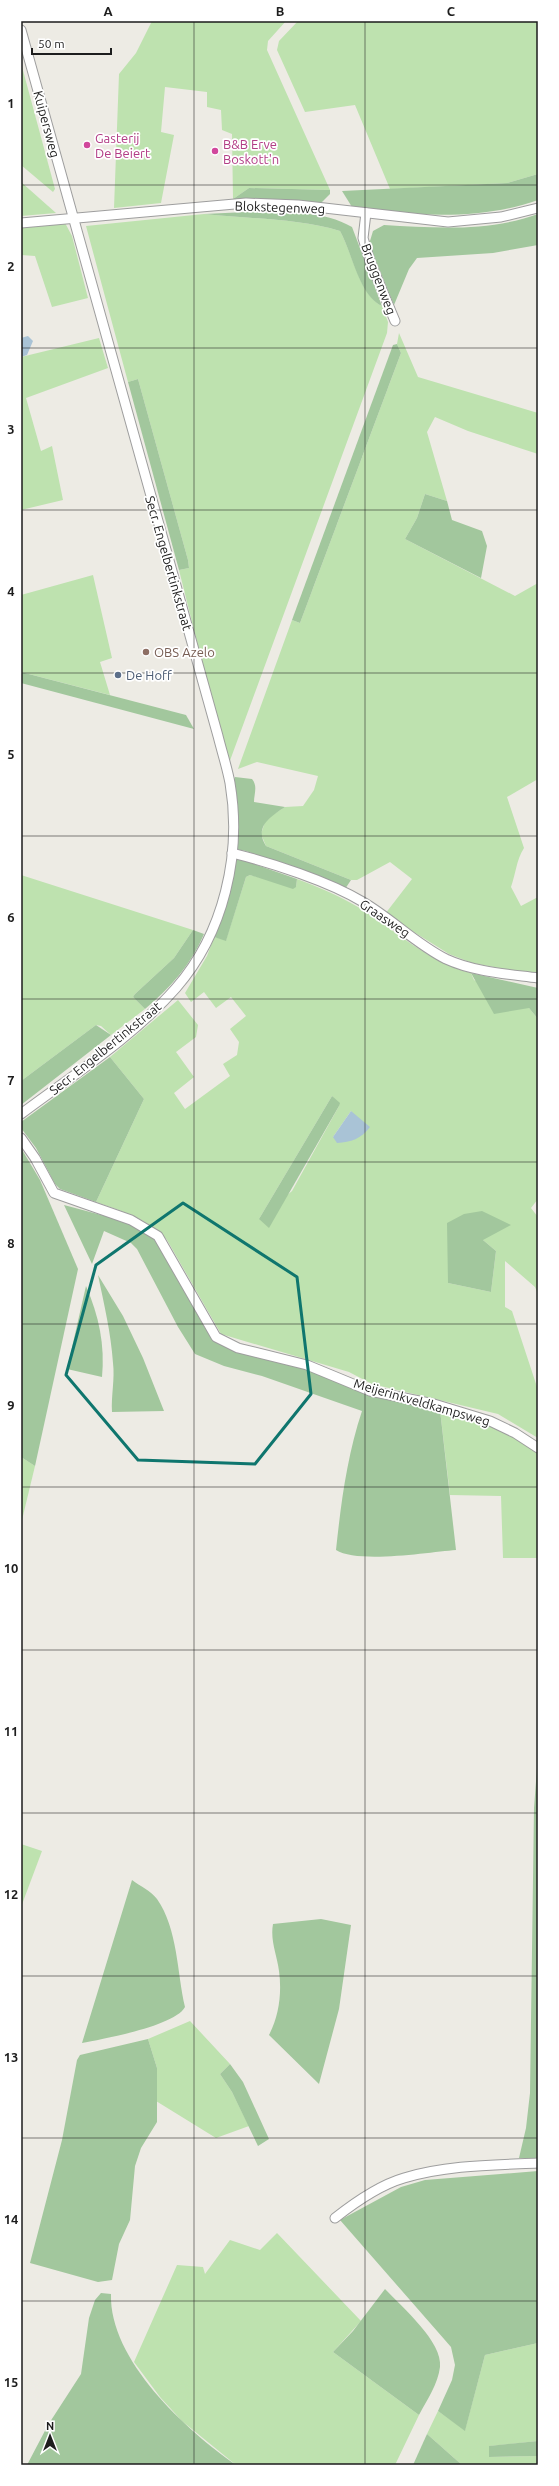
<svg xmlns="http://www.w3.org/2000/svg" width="559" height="2486" font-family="Ubuntu,sans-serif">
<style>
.grass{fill:#bee2af;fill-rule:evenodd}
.forest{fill:#a2c79d}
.water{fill:#a9c3d6}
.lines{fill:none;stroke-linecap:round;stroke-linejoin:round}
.minor-casing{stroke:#9e9e9e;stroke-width:11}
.minor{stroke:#fff;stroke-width:9}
.marked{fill:none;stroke:#0f766e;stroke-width:3;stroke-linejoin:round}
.grid{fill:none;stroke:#1d1d1d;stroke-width:1;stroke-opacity:0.55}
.hotel-dot{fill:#d1479c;stroke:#fff;stroke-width:1.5}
.education-dot{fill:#8d6e63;stroke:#fff;stroke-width:1.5}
.service-dot{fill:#5c6f8a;stroke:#fff;stroke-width:1.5}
.labels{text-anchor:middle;stroke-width:3.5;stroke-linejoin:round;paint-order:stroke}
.street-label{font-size:13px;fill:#1d1d1d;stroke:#fff}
.hotel-label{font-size:13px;fill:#b23c85;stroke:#fff;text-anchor:start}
.education-label{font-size:13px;fill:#785e54;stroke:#fff;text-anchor:start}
.service-label{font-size:13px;fill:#4e5e75;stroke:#fff;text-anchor:start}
.neatline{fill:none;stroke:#1d1d1d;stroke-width:1.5}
.grid-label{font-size:13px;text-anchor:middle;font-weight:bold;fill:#1d1d1d}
</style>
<rect width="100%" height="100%" fill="#edebe4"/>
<g class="grass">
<path d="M 152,21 L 286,21 L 268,41 L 267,50 L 330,190 L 249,188 L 233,199 L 232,134 L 222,130 L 221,110 L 207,107 L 207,92 L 165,87 L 161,132 L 174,135 L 161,203 L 114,208 L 119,74 L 136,53 Z"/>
<path d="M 298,21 L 538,21 L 538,174 L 507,183 L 390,189 L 355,105 L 305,112 L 277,50 L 279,41 Z"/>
<path d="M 21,63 L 55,189 L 53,192 L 21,165 Z"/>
<path d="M 21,182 L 56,213 L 21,216 Z"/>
<path d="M 204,214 C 249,219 297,218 340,231 C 352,252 360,296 382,306 L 388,322 L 387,333 L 228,766 L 179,570 L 189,568 L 188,560 L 138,379 L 128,382 L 86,226 Z"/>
<path d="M 64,221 L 72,236 L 88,298 L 52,307 L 35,256 L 21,255 L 21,228 Z"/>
<path d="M 399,333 L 418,377 L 538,413 L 538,454 L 468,431 L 435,417 L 427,432 L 447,501 L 425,494 L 417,518 L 405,539 L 515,596 L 538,583 L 538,779 L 507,797 L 524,848 C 516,861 516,873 511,887 L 521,906 L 538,897 L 538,975 L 472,963 L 449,954 L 385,914 L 412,879 L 390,862 L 357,880 L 351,880 L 266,846 L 261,834 L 265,822 L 271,816 L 285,807 L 303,806 L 314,790 L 318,776 L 257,762 L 238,769 L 292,620 L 300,623 L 401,353 L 397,344 Z"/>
<path d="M 99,338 L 108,368 L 26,398 L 41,451 L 52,446 L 63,500 L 21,510 L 21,357 Z"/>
<path d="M 93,575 L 112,658 L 100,662 L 110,695 L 21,672 L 21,595 Z"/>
<path d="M 21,875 L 193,930 L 174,958 L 135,994 L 133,997 L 145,1009 L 111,1035 L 101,1026 L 96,1025 L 21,1081 Z"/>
<path d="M 250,875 L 296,887 L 297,879 C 318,887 338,895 358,907 C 394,929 429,963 471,973 L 474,980 L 529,1008 L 538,1019 L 538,1199 L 531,1208 L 538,1217 L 538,1294 L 535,1287 L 505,1261 L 505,1307 L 512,1311 L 538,1390 L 538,1438 L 498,1414 L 372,1384 L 349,1372 L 221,1334 L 167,1240 C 149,1219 121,1211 96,1202 L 144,1099 L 110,1057 L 178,1000 L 198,1025 L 196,1037 L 176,1052 L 194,1077 L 174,1093 L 185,1109 L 230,1076 L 223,1064 L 237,1055 L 239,1042 L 230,1029 L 246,1016 L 231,997 L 216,1008 L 204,992 L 191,1002 L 185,993 L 207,956 L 214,937 L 226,940 L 246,877 ZM 332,1096 L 339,1106 L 292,1191 L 259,1219 ZM 351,1111 L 365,1133 L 333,1137 ZM 483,1240 L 496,1251 L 491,1292 L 448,1283 Z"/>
<path d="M 440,1410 L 486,1423 L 538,1451 L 538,1558 L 503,1558 L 501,1496 L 450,1495 Z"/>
<path d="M 21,1457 L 35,1466 L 21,1524 Z"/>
<path d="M 21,1844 L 42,1851 L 21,1907 Z"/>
<path d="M 190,2021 L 230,2064 L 220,2074 L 232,2092 L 249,2126 L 216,2138 L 156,2101 L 157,2068 L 148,2039 Z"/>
<path d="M 277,2233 L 361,2321 L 333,2352 L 419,2415 L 395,2465 L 236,2465 L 182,2421 L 160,2397 L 134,2362 L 177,2265 L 203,2267 L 205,2274 L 230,2240 L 260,2250 Z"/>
<path d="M 538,2343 L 538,2441 L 490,2446 L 489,2457 L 538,2456 L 538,2465 L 462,2465 L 427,2434 L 438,2411 L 465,2430 L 485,2355 Z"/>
</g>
<g class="forest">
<path d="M 538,174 L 538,200 C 479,221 412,216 352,207 L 342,191 L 507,183 Z"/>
<path d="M 249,188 L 330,190 L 330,194 L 321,203 L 233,199 Z"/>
<path d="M 246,212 C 280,213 322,209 352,227 L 382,306 C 359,296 352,252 340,231 C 297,218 249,219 204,214 Z"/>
<path d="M 538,214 L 538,245 L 493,253 L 417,258 L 409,269 L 394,305 L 371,249 L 370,241 L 373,231 L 384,225 C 436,228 488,232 538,214 Z"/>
<path d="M 397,344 L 401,353 L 300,623 L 292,620 L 393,345 Z"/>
<path d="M 138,379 L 188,560 L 189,568 L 179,570 L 128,382 Z"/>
<path d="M 425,494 L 447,501 L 452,520 L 482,531 L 487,546 L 481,578 L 405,539 L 417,518 Z"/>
<path d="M 21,672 L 186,715 L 194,729 L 21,683 Z"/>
<path d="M 235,777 L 252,779 C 258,786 254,794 254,802 L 285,807 C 270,817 254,827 266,846 L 351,880 L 345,889 L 246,851 L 235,849 L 233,782 Z"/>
<path d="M 234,857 L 297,879 L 296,887 L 293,889 L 250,875 L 246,877 L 226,941 L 214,937 Z"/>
<path d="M 193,930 L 204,934 C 191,965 170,988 145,1009 L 133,997 L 135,994 L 174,958 Z"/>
<path d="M 471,973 L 538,988 L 538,1019 L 529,1008 L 494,1014 Z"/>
<path d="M 96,1025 L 111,1035 L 21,1105 L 21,1081 Z"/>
<path d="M 110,1057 L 144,1099 L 96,1202 L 60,1189 L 55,1184 L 36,1148 L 21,1128 L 21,1122 Z"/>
<path d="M 332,1096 L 340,1103 L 339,1106 L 269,1228 L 259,1219 Z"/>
<path d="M 21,1148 L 40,1180 L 78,1269 L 35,1466 L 21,1457 Z"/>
<path d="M 64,1205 L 131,1223 L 158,1241 L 205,1328 L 216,1341 L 325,1375 L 368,1394 L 440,1410 L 456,1550 C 430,1552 358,1564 336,1550 C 341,1503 347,1456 362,1411 L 262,1376 L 224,1366 L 195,1354 L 178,1327 L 137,1249 L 131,1243 L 104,1231 L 92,1264 Z"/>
<path d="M 482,1211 L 511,1225 L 483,1240 L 496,1251 L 491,1292 L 448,1283 L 447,1223 L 464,1214 Z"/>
<path d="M 98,1275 L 123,1316 L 143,1358 L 164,1411 L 112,1412 C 111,1396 115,1379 113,1363 C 111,1333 104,1304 98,1275 Z"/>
<path d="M 86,1286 C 99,1316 105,1345 102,1377 L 67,1369 Z"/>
<path d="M 538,1755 L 538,2158 L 519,2158 L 526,2128 L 530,2093 L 534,1808 Z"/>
<path d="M 132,1880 C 140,1886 151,1891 157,1899 C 178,1929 177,1973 185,2007 C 175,2026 103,2039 82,2043 Z"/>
<path d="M 321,1919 L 351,1925 L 339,2009 L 319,2084 L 269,2035 C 279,2016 282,1993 279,1971 C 277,1955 270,1941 273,1924 Z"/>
<path d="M 148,2039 L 157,2068 L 157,2122 L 141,2148 L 135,2166 L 130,2220 L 119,2244 L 112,2280 L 98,2282 L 30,2263 L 62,2140 L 77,2060 L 80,2055 Z"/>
<path d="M 230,2064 L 243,2082 L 269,2139 L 258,2146 L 232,2092 L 220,2074 Z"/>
<path d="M 538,2171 L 538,2343 L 485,2355 L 465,2431 L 438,2411 L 452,2380 L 455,2365 L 451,2347 L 340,2220 L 401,2187 L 425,2180 Z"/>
<path d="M 385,2289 C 402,2307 443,2342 440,2367 C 438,2384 427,2400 419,2415 L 333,2352 L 353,2331 Z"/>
<path d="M 101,2293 L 111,2294 C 109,2360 186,2430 236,2465 L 27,2465 L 48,2425 L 81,2374 L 89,2318 L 95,2300 Z"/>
<path d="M 427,2434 L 462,2465 L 413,2465 Z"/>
<path d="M 538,2441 L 538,2456 L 489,2457 L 489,2446 Z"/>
</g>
<g class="water">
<path d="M 28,336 L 33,341 L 27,355 L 21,357 L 21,338 Z"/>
<path d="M 351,1111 L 370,1127 C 361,1139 351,1142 337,1143 L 333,1137 Z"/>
</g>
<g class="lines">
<g class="minor-casing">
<g id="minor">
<path d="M 21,30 L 218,736 C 222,752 227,767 230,783 C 242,854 224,933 176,988 C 133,1037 73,1075 21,1114"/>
<path d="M 366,213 L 363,238 L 370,261 L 395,321"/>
<path d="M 21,223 L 246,203 L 298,205 L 448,222 L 501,217 L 538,208"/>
<path d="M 232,853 C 272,863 328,881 363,902 C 392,919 416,944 446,959 C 474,972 508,974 538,978"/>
<path d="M 21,1138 L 35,1158 L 54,1193 L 131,1220 L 158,1236 L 216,1337 L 238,1348 L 307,1365 L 370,1391 L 434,1404 L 490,1421 L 515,1433 L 538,1448"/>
<path d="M 335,2218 C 354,2203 380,2185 404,2178 C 446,2165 494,2165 538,2163"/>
</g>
</g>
<use href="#minor" class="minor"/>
</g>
<path class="marked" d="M 183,1203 L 297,1277 L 311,1394 L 255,1464 L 138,1460 L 66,1375 L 96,1265 Z"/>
<path class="grid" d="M 194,21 L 194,2465M 365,21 L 365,2465M 21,185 L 538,185M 21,348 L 538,348M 21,510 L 538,510M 21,673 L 538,673M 21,836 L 538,836M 21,999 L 538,999M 21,1162 L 538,1162M 21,1324 L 538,1324M 21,1487 L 538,1487M 21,1650 L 538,1650M 21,1813 L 538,1813M 21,1976 L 538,1976M 21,2138 L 538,2138M 21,2301 L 538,2301"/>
<g class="hotel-dot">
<circle cx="87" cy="145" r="4"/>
<circle cx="215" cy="151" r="4"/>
</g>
<circle class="education-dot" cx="146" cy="652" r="4"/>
<circle class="service-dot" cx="118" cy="675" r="4"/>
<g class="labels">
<g class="street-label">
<text transform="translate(47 124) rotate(75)" y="5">Kuipersweg</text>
<text transform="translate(280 207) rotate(2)" y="5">Blokstegenweg</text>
<text transform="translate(379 279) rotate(69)" y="5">Bruggenweg</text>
<text transform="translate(169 563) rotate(74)" y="5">Secr. Engelbertinkstraat</text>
<text transform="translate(385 918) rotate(34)" y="5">Graasweg</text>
<text transform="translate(105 1048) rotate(-39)" y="5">Secr. Engelbertinkstraat</text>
<text transform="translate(422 1402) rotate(16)" y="5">Meijerinkveldkampsweg</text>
</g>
<g class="hotel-label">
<text x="95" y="143">Gasterij<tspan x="95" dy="15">De Beiert</tspan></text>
<text x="223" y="149">B&amp;B Erve<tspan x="223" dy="15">Boskott'n</tspan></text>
</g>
<g class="education-label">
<text x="154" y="657">OBS Azelo</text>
</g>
<g class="service-label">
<text x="126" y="680">De Hoff</text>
</g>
</g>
<rect width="559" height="2486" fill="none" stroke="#ffffff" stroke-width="44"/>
<g transform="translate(50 2436)" stroke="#ffffff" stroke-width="3" paint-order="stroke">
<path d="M0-3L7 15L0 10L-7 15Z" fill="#1d1d1d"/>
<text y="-6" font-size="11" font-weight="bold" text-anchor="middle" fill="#1d1d1d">N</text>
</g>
<path d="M32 48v6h79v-6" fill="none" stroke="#1d1d1d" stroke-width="2"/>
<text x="38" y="48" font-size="12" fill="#1d1d1d" stroke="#ffffff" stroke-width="3" paint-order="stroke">50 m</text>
<rect x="22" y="22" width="515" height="2442" class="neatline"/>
<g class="grid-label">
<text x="108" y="16">A</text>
<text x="280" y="16">B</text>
<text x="451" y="16">C</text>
<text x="11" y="108">1</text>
<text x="11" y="271">2</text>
<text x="11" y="434">3</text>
<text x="11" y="596">4</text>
<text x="11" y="759">5</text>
<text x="11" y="922">6</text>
<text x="11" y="1085">7</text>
<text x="11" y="1248">8</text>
<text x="11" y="1410">9</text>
<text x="11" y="1573">10</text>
<text x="11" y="1736">11</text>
<text x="11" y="1899">12</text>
<text x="11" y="2062">13</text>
<text x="11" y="2224">14</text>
<text x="11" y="2387">15</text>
</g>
</svg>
